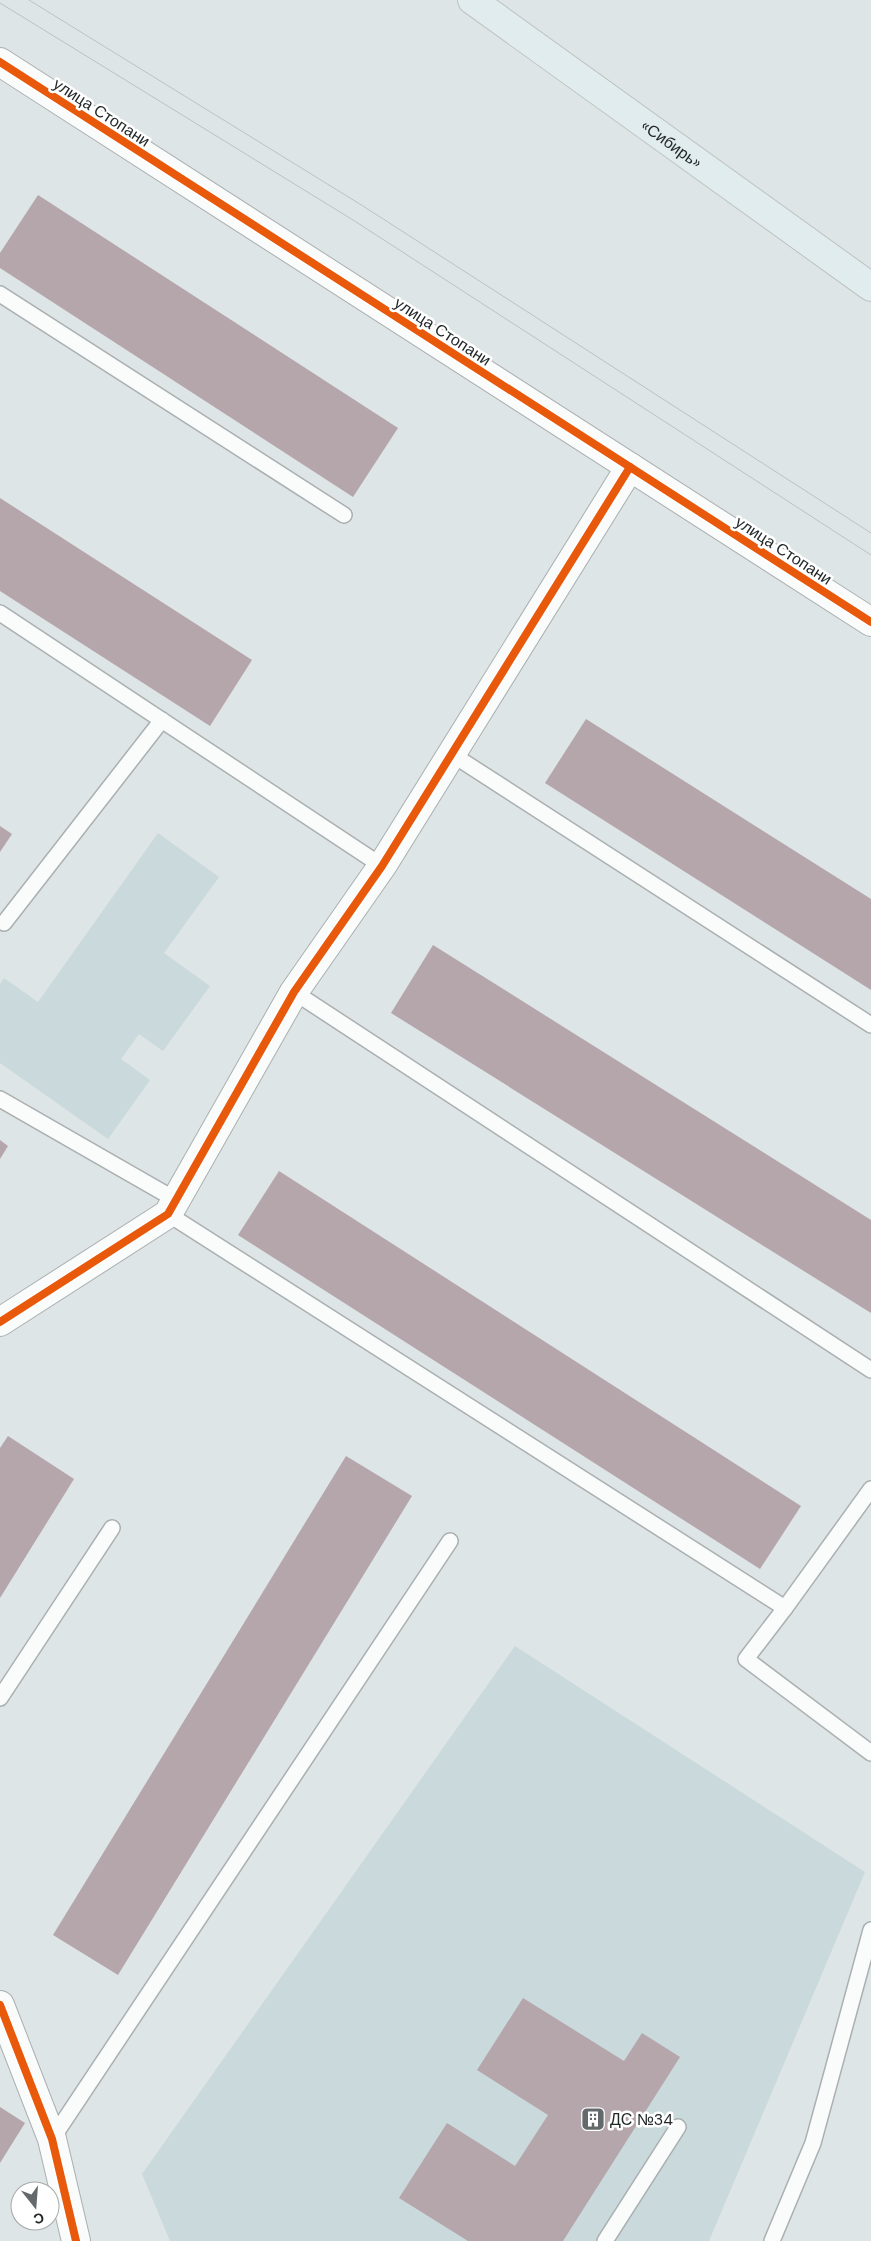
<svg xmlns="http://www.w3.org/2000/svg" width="871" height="2241" font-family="'DM Sans',sans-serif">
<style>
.built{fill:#c9d9dc}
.building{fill:#b5a6ab}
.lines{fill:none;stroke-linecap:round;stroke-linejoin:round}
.lane-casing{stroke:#aaafb0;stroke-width:18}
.street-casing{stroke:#aaafb0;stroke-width:30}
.primary-casing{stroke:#bfc2c3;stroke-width:30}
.lane{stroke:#fafbfb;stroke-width:15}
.street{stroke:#fafbfb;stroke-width:28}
.primary{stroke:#e1ecee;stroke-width:28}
.tram{stroke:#bfc0c1;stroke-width:1}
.cycleway-casing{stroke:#fff;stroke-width:11}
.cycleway{stroke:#e8590c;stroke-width:8}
.labels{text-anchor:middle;stroke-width:5;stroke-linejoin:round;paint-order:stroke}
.street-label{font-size:16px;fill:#232829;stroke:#fff}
.poi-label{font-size:16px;fill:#232829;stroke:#fff;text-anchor:start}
</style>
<rect width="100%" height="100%" fill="#dee5e6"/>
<g class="built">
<path d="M 158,833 L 219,877 L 164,953 L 210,986 L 163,1051 L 139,1034 L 121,1059 L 150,1080 L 108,1139 L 0,1063 L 0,984 L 4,978 L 38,1002 Z"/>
<path d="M 515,1646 L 865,1872 L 709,2241 L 170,2241 L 142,2174 Z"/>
</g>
<g class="building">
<path d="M 38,195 L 398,428 L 353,497 L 0,268 L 0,253 Z"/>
<path d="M 0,498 L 252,660 L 210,726 L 0,591 Z"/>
<path d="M 586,719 L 871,899 L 871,990 L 545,783 Z"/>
<path d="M 0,826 L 12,834 L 0,852 Z"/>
<path d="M 433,945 L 871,1220 L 871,1313 L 391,1013 Z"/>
<path d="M 0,1140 L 8,1146 L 0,1159 Z"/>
<path d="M 279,1171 L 801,1506 L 760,1569 L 238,1235 Z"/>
<path d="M 8,1436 L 74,1479 L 0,1598 L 0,1448 Z"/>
<path d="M 346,1456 L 412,1496 L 118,1975 L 53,1935 Z"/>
<path d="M 523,1998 L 624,2061 L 642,2033 L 680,2057 L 563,2241 L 468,2241 L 399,2198 L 447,2123 L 515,2166 L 548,2115 L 477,2070 Z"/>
<path d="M 0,2107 L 25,2123 L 0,2163 Z"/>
</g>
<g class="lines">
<g class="lane-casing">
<g id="lane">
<path d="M 0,294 L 344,515"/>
<path d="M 0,613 L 382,866"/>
<path d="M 450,753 L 871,1025"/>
<path d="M 4,923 L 162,720"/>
<path d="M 294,992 L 871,1370"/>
<path d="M 0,1099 L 176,1200"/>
<path d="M 168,1214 L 785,1608 L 871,1489"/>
<path d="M 785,1608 L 746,1659 L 871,1753"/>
<path d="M 0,1698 L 112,1528"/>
<path d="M 52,2139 L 450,1541"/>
<path d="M 605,2241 L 678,2127"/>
<path d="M 772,2241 L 813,2143 L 871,1930"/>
</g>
</g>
<g class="street-casing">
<g id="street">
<path d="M 0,62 L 871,622"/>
<path d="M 0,1322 L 168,1214 L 294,992 L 382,866 L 630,467"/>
<path d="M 0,2005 L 52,2139 L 76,2241"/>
</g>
</g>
<g class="primary-casing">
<g id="primary">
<path id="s1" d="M 472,0 L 871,287"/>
</g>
</g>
<use href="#lane" class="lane"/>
<use href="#street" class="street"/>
<use href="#primary" class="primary"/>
<g class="tram">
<path d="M 29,0 L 363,206 L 871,533"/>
<path d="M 0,3 L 353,220 L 871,555"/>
</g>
<g class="cycleway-casing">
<g id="cycleway">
<path d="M 0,62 L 871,622"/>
<path d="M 0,1322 L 168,1214 L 294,992 L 382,866 L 630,467"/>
<path d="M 0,2005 L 52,2139 L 76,2241"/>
</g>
</g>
<use href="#cycleway" class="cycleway"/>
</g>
<defs>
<g id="building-square" transform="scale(1.25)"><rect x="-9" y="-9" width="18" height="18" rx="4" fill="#646a6b" stroke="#fff"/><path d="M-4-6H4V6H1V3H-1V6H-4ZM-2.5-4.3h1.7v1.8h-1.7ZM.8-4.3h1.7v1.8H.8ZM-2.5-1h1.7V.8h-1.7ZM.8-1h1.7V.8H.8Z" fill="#fff"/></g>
</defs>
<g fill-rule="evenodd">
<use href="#building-square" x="593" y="2119"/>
</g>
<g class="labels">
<g class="street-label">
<text transform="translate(102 112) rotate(33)" y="6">улица Стопани</text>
<text dy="6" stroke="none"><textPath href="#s1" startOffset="246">«Сибирь»</textPath></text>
<text transform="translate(443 331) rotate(33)" y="6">улица Стопани</text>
<text transform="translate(784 550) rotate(33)" y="6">улица Стопани</text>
</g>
<g class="poi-label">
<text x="610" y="2125">ДС №34</text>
</g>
</g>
<g transform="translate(35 2206) rotate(163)"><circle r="24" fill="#ffffff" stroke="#a7a9a9"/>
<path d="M0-4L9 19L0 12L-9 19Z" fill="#646a6b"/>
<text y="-8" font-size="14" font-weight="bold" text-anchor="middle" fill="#232829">С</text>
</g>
</svg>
